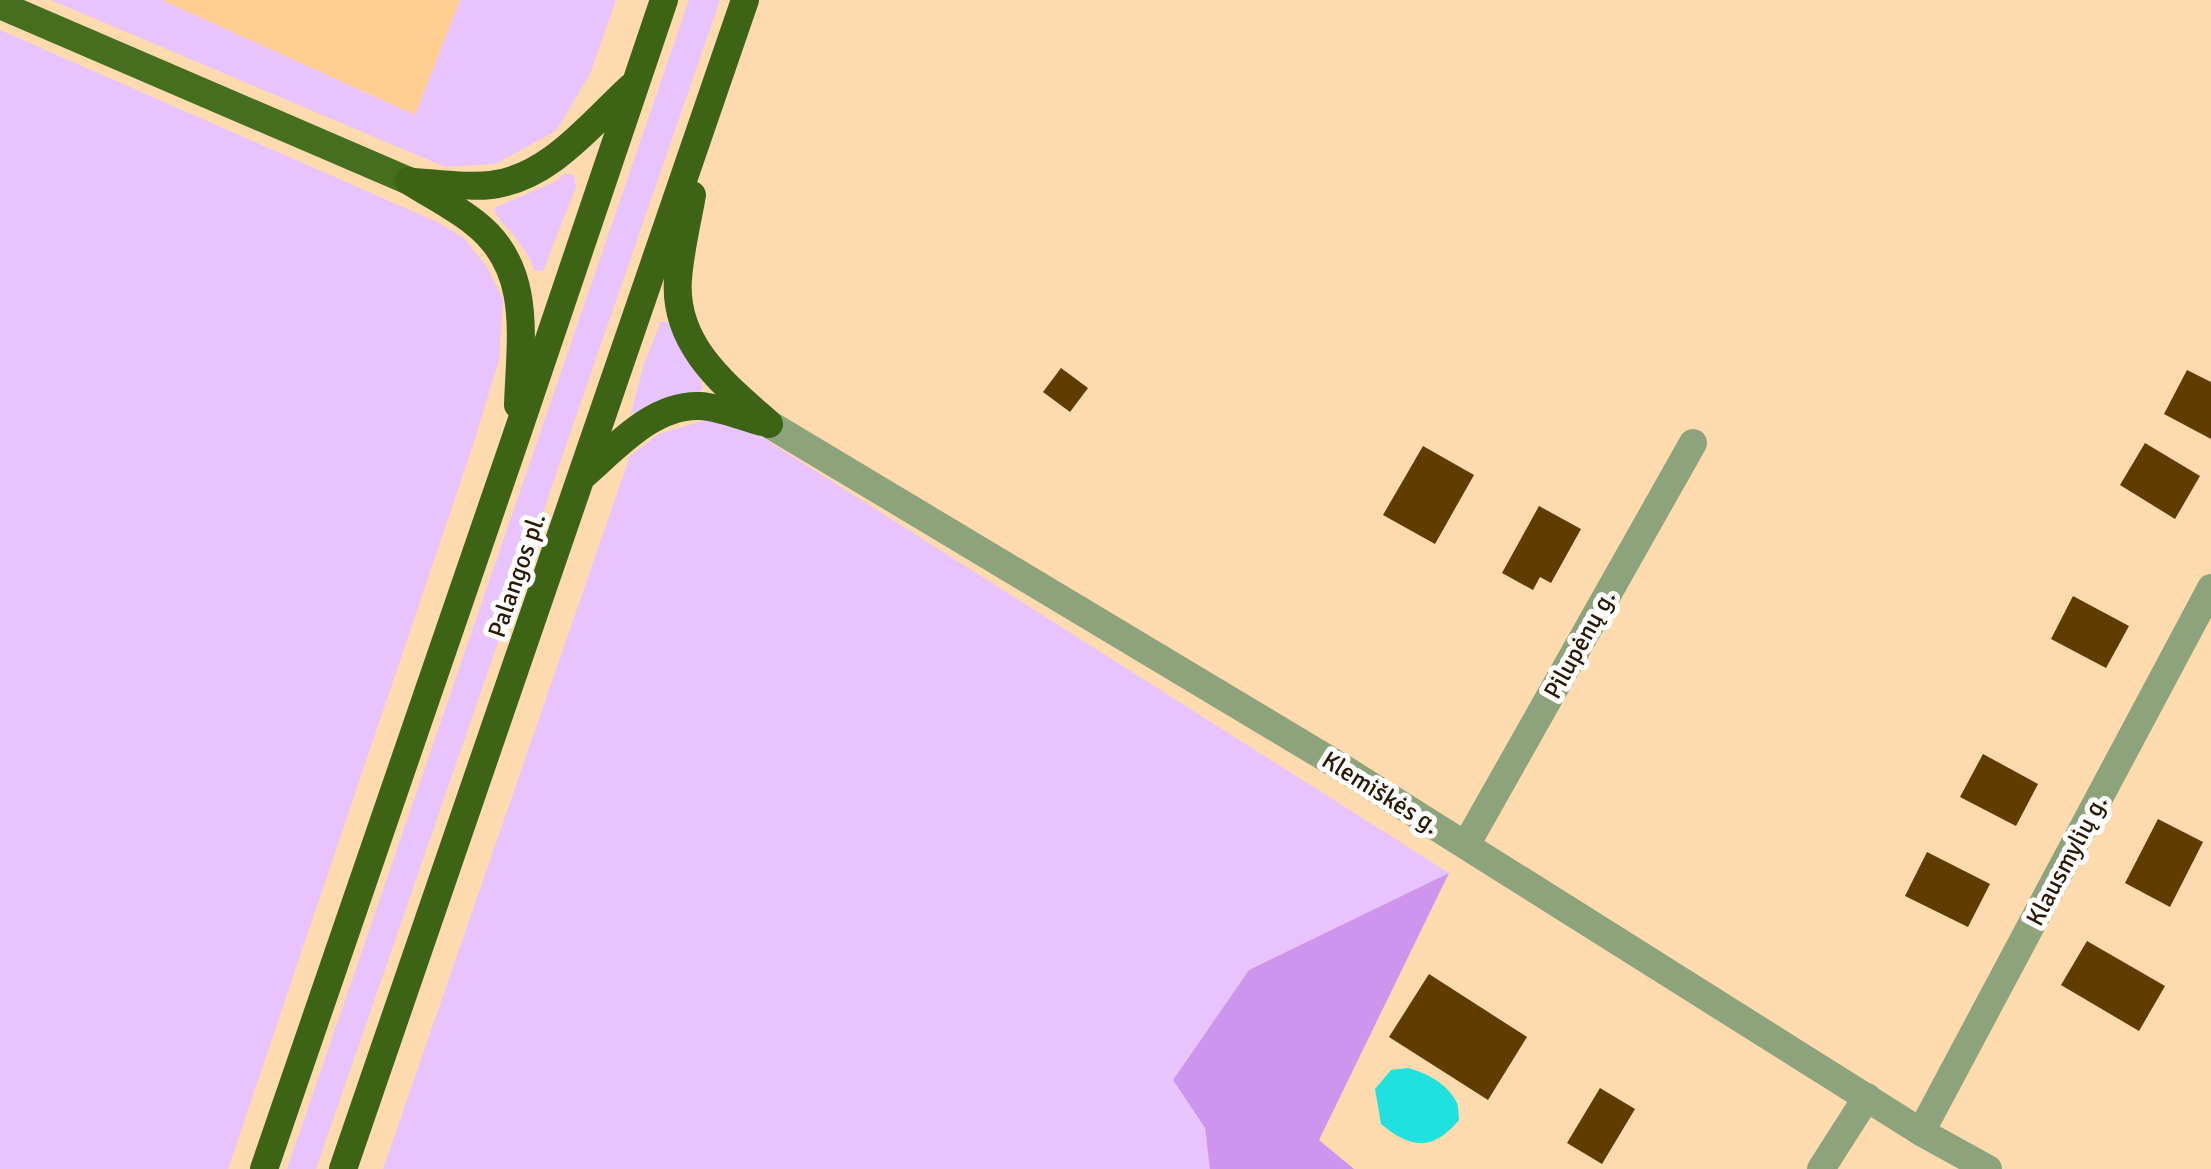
<svg xmlns="http://www.w3.org/2000/svg" width="2211" height="1169" font-family="Signika,sans-serif">
<style>
.built{fill:#ffcd8f}
.green{fill:#e8c3fe}
.forest{fill:#ce95ee}
.water{fill:#1fe2de}
.building{fill:#5f3c00}
.lines{fill:none;stroke-linecap:round;stroke-linejoin:round}
.minor{stroke:#8ca37c;stroke-width:28}
.primary{stroke:#466e1f;stroke-width:28}
.trunk{stroke:#3d6314;stroke-width:28}
.labels{text-anchor:middle;stroke-width:10;stroke-linejoin:round;paint-order:stroke}
.street-label{font-size:25px;fill:#2a1a04;stroke:#fff}
</style>
<rect width="100%" height="100%" fill="#fedaaf"/>
<path class="built" d="M 162,0 L 460,0 L 416,115 Z"/>
<g class="green">
<path d="M 51,0 L 162,0 L 415,115 L 460,0 L 616,0 L 590,74 L 556,131 L 495,164 L 445,167 Z"/>
<path d="M 689,0 L 720,0 L 316,1169 L 287,1169 Z"/>
<path d="M 0,30 L 437,222 L 463,237 L 487,267 L 503,300 L 499,360 L 473,445 L 228,1169 L 0,1169 Z"/>
<path d="M 566,173 L 574,175 L 576,187 L 543,271 L 534,270 C 530,258 524,248 516,238 C 508,227 498,221 494,208 L 555,182 Z"/>
<path d="M 661,321 L 668,322 L 702,382 L 703,388 L 699,393 L 631,414 L 643,367 Z"/>
<path d="M 709,419 L 751,430 L 1449,873 L 1249,970 L 1173,1080 L 1205,1128 L 1210,1169 L 383,1169 L 630,456 L 659,434 Z"/>
</g>
<path class="forest" d="M 1449,873 L 1319,1140 L 1354,1169 L 1210,1169 L 1205,1128 L 1173,1080 L 1249,970 Z"/>
<path class="water" d="M 1408,1068 C 1427,1073 1448,1084 1457,1103 C 1458,1105 1459,1117 1459,1120 C 1433,1151 1411,1149 1381,1124 L 1375,1089 L 1391,1070 Z"/>
<g class="building">
<path d="M 1061,368 L 1088,388 L 1070,412 L 1043,392 Z"/>
<path d="M 2187,370 L 2211,382 L 2211,439 L 2164,414 Z"/>
<path d="M 2145,443 L 2200,476 L 2175,519 L 2120,485 Z"/>
<path d="M 1423,446 L 1474,475 L 1435,544 L 1383,515 Z"/>
<path d="M 1539,506 L 1581,529 L 1551,583 L 1540,577 L 1533,590 L 1502,573 Z"/>
<path d="M 2073,596 L 2129,626 L 2106,668 L 2051,639 Z"/>
<path d="M 1983,754 L 2038,784 L 2016,826 L 1960,797 Z"/>
<path d="M 2158,819 L 2203,842 L 2170,907 L 2125,883 Z"/>
<path d="M 1927,852 L 1990,884 L 1968,927 L 1905,896 Z"/>
<path d="M 2087,941 L 2165,986 L 2139,1031 L 2061,985 Z"/>
<path d="M 1429,974 L 1527,1037 L 1488,1100 L 1389,1037 Z"/>
<path d="M 1600,1088 L 1635,1109 L 1602,1164 L 1567,1143 Z"/>
</g>
<g class="lines">
<g class="minor">
<path d="M 769,424 L 1341,767 L 1921,1132 L 1988,1169"/>
<path d="M 1466,845 L 1693,443"/>
<path d="M 1921,1132 L 2211,588"/>
<path d="M 1821,1169 L 1867,1097"/>
</g>
<path class="primary" d="M 0,5 L 409,181"/>
<g class="trunk">
<path d="M 409,181 C 431,195 455,207 475,223 C 534,269 520,340 518,405"/>
<path d="M 412,182 C 438,183 466,188 491,185 C 549,178 590,125 630,88"/>
<path d="M 692,195 C 687,223 680,251 678,279 C 673,345 725,385 769,424"/>
<path d="M 585,474 C 617,446 654,404 700,406 C 720,407 743,417 762,422"/>
<path d="M 264,1169 L 516,437 L 664,0"/>
<path d="M 343,1169 L 745,0"/>
</g>
</g>
<g class="labels">
<g class="street-label">
<text transform="translate(516 575) rotate(-71)" y="9">Palangos pl.</text>
<text transform="translate(1579 644) rotate(-61)" y="9">Pilupėnų g.</text>
<text transform="translate(1381 792) rotate(32)" y="9">Klemiškės g.</text>
<text transform="translate(2066 860) rotate(-62)" y="9">Klausmylių g.</text>
</g>
</g>
</svg>
